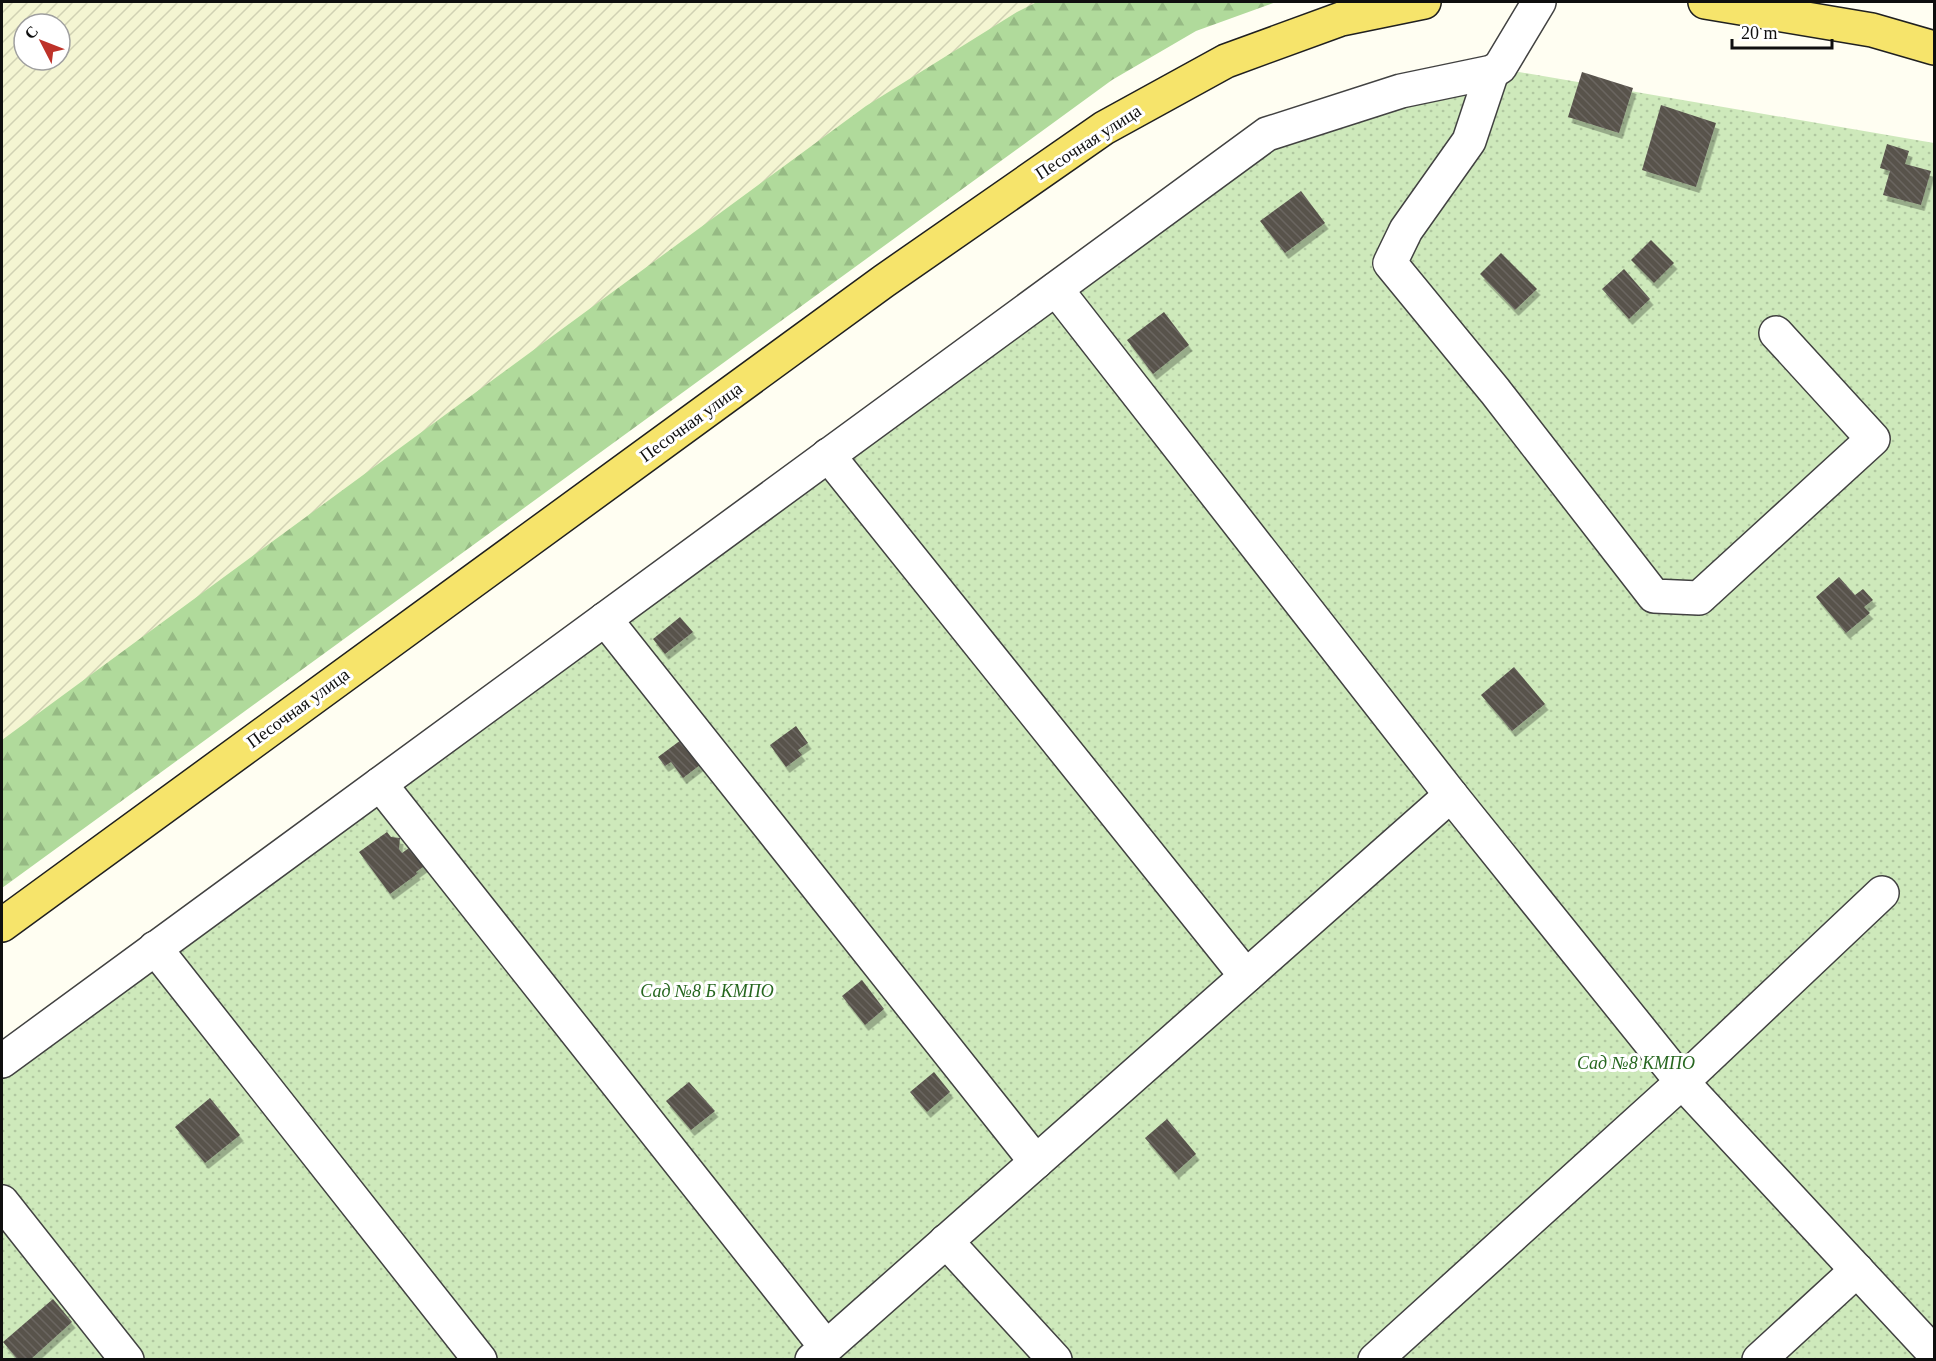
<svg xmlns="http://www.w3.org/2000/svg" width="1936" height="1361" font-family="'Times New Roman',serif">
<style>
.farmland{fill:url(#farmland-furrows);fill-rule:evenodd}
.forest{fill:url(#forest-firs)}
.park{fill:url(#park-dots)}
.building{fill:url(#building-back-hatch);filter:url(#shadow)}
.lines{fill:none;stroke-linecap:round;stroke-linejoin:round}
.minor-casing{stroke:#424242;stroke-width:36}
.major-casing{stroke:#202020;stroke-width:36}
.minor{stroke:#fff;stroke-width:33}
.major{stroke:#f6e46b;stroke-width:33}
.labels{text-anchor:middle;stroke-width:6;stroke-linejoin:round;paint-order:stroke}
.street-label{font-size:18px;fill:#0f0f0f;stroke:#fff}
.park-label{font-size:18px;font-style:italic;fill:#276720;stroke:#fff}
</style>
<defs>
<pattern id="farmland-furrows" width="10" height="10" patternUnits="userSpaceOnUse" patternTransform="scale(1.5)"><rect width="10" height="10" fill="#f4f5d2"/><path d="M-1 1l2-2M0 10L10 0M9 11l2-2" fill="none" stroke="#d0d1b3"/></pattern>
<pattern id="forest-firs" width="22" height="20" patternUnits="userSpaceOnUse" patternTransform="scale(1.5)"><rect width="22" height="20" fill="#b0da9b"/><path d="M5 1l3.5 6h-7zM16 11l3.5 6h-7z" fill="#96ba84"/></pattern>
<pattern id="park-dots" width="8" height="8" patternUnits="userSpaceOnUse" patternTransform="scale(1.5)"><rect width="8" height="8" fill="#cee9bb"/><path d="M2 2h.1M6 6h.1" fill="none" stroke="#b0c7a0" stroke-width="1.8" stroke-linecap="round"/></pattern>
<pattern id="building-back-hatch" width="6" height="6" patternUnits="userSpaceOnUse" patternTransform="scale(1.5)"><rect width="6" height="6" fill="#58524c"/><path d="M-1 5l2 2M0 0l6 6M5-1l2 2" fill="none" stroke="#6b6661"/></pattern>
<filter id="shadow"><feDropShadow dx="3.5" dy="6" stdDeviation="0" flood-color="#0004"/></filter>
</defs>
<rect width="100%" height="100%" fill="#fffef2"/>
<path class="farmland" d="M 2,2 L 1222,2 L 2,828 ZM 24,24 L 60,24 L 60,60 L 24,60 Z"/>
<path class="forest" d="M 1037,2 L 1276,2 L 1196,31 L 1112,80 L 2,888 L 2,740 L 866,106 L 1017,12 Z"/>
<path class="park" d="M 1519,72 L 1934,143 L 1934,1359 L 2,1359 L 2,1053 L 1265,133 Z"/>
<g class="building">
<path d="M 1582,72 L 1633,88 L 1619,133 L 1568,117 Z"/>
<path d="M 1661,105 L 1716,123 L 1696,187 L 1642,170 Z"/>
<path d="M 1887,144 L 1909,151 L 1905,164 L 1931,171 L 1921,205 L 1883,195 L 1890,171 L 1880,168 Z"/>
<path d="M 1301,191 L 1325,223 L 1285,253 L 1260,221 Z"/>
<path d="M 1651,240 L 1674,263 L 1654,283 L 1631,260 Z"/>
<path d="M 1501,253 L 1537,289 L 1515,310 L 1480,274 Z"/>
<path d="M 1624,269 L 1650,299 L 1629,319 L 1602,289 Z"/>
<path d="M 1164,312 L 1189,345 L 1153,374 L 1127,340 Z"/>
<path d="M 1839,577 L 1855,595 L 1863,589 L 1873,600 L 1864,607 L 1870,613 L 1846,633 L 1816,597 Z"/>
<path d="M 680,617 L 693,632 L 665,654 L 653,639 Z"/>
<path d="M 1514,667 L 1545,704 L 1512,731 L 1481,695 Z"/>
<path d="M 796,726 L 808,743 L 798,750 L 802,755 L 786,767 L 770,745 Z"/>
<path d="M 681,740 L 700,765 L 683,778 L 671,762 L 665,766 L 658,757 Z"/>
<path d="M 387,832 L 391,837 L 400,838 L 399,849 L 402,853 L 413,845 L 427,864 L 416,872 L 417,874 L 390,894 L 359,852 Z"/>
<path d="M 862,980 L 884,1009 L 865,1025 L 842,996 Z"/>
<path d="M 934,1072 L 950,1092 L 927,1112 L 910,1092 Z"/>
<path d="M 689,1082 L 715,1111 L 691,1130 L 666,1101 Z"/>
<path d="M 210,1098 L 240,1135 L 205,1163 L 175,1127 Z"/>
<path d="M 1167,1119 L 1196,1154 L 1175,1173 L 1145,1138 Z"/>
<path d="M 53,1299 L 72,1322 L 30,1360 L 18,1360 L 3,1342 Z"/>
</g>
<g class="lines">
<g class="minor-casing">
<g id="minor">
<path d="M 1492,72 L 1469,141 L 1406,230 L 1390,263 L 1495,391 L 1654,596 L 1699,598 L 1873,439 L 1776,333"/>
<path d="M 1056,289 L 1451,795 L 1682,1082 L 1934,1353"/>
<path d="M 828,455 L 1246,976"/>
<path d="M 605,619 L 1036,1162"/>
<path d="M 380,784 L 826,1347"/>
<path d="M 155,948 L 480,1360"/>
<path d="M 2,1061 L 1267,134 L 1401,91 L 1492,72 L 1500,67 L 1539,2"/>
<path d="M 2,1202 L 127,1360"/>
<path d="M 946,1241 L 1055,1360"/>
<path d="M 812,1360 L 1451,795"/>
<path d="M 1375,1360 L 1682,1082 L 1882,893"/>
<path d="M 1759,1360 L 1857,1270"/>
</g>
</g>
<g class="major-casing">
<g id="major">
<path d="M 1705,2 L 1872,30 L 1934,48"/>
<path d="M 2,925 L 884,281 L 1104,128 L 1226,61 L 1341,19 L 1424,2"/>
</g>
</g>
<use href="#minor" class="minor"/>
<use href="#major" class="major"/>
</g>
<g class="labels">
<g class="street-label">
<text transform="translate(1088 142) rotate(-33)" y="6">Песочная улица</text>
<text transform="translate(691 422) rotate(-36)" y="6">Песочная улица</text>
<text transform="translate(298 708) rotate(-36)" y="6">Песочная улица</text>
</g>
<g class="park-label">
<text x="707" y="997">Сад №8 Б КМПО</text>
<text x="1636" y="1069">Сад №8 КМПО</text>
</g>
</g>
<rect width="1936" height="1361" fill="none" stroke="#0f0f0f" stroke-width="6"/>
<g transform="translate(42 42) rotate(312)"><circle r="28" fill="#ffffff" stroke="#9f9f9f" stroke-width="1.5"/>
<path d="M0-4.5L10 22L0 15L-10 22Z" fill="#be3229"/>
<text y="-9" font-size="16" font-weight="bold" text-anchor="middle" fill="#0f0f0f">С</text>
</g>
<path d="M1732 39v9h100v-9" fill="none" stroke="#0f0f0f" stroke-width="3"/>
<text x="1741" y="39" font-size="18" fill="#0f0f0f" stroke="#ffffff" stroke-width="4.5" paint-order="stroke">20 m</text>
</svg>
